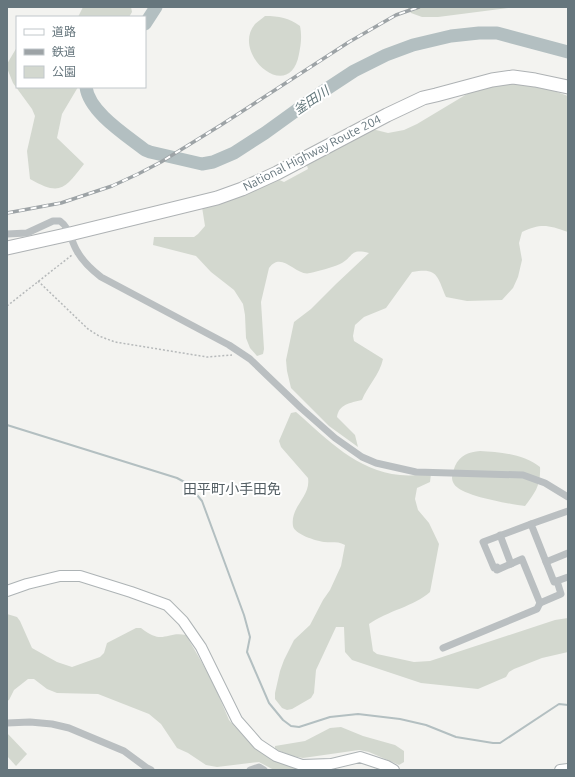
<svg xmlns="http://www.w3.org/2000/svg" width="575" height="777" font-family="Ubuntu,'Noto Sans JP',sans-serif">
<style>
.green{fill:#d3d8cf}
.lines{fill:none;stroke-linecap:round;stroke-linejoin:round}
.stream{stroke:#b3bfc1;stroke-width:2}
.river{stroke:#b3bfc1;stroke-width:13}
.secondary-casing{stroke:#adb3b5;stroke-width:12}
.highway-casing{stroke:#aeb2b4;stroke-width:15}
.path{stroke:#b6b9ba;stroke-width:1.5;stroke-dasharray:2 2;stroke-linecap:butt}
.street{stroke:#babfc1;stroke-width:7}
.secondary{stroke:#fff;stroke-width:10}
.highway{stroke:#fff;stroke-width:13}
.rail-casing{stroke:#9da3a6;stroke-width:3.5}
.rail{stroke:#fff;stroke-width:2;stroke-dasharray:6;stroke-linecap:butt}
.labels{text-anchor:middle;stroke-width:4;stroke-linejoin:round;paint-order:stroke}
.street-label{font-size:12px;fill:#66767d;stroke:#fff}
.water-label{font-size:13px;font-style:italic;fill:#62777b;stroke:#fff}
.quarter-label{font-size:14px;fill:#535e63;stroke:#fff}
</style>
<rect width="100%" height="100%" fill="#f3f3f0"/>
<g class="green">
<path d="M 83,7 L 131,7 L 132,12 L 129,17 L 78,17 Z"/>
<path d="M 407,7 L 515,7 L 438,17 L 422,17 L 411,13 Z"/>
<path d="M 265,16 C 279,16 289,18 300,26 C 302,36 301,44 299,54 C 290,105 230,54 255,24 C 258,21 262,19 265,16 Z"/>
<path d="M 17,47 L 17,87 L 78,87 L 62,114 L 57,138 L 84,164 C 65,188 61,197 30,179 L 27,151 L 35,116 L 32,109 L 13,83 L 7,68 L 7,64 Z"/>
<path d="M 512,82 L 543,87 L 568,96 L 568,232 C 548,225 541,223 522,232 L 519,243 L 522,260 L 518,277 L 513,288 L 502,300 L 467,301 L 446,297 C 437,276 438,267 412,272 L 386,308 L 364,317 L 355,325 L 353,336 L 354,341 L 383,359 C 380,374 367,387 362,400 C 350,403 339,404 337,417 L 355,435 L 358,447 L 329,426 L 291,388 L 287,371 L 286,360 L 294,322 L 311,309 L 336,284 L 369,253 C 349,248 354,257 340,264 C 331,268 319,271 310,273 C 296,277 282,250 269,268 L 261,302 L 264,349 L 263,354 L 257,356 L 250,348 L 246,338 L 245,315 L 243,304 L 234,290 L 211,272 L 196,256 L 153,245 L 154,237 L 194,237 L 198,234 L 205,226 L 202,207 L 275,178 L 284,182 L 308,169 L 306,162 L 372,129 L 388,133 L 404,130 L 417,124 L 472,91 Z"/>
<path d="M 296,412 C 327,439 357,471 400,475 C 410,476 421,475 431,474 L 430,482 L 417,488 L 415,499 L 418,510 L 429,523 L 439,544 L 430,592 C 415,606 387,611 369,624 L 373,651 L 377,654 L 414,662 L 430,661 L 555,620 L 568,618 L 568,652 L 542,658 L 514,669 L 509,672 L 506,677 L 478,689 L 421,683 L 352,660 L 345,652 L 344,627 L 336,627 L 316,670 L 314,693 L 311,698 L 292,709 L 287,710 L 282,708 L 275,699 L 275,693 L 280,671 L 284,660 L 294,640 L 310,625 L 323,600 L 330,590 L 341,566 L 345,545 C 338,541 332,543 324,542 C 316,541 294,534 293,526 C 290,506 311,497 308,478 L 281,447 L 279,441 L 291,413 Z"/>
<path d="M 480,451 C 500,452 524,454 540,467 C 541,485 535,493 525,506 C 510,504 461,496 454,484 C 450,478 453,472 455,466 C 460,455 469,452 480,451 Z"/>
<path d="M 7,614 L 17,617 L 20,621 L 32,648 L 57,662 L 72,667 L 100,657 L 104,653 L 107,643 L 136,628 L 141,628 C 164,646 165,631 186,635 L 212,680 L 229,720 L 254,748 L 282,762 L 316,770 L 274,770 L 259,762 L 217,767 L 206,765 L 188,753 L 177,748 L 161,724 L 149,714 L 98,694 L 57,693 L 47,689 L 34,679 L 28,679 L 14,690 L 9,700 L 7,701 Z"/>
<path d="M 341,727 L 363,736 L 395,745 L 404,751 L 404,762 L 399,765 L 369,752 L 359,750 L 303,758 L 292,756 L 275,749 L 275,746 L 305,741 L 330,728 Z"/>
<path d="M 7,733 L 27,754 L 16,766 L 7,756 Z"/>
</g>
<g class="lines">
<path class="stream" d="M 7,425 L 177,478 L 188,484 L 202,501 L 244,615 L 250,637 L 247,652 L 269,703 L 283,720 L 291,726 L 299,727 L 330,717 L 358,714 L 400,719 L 426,725 L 456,737 L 493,743 L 500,743 L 559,704 L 568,705"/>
<g class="river">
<path d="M 145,24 L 156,7"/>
<path d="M 86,87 C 89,112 126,135 145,150 L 150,152 L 202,164 L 213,162 L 234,153 L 265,133 L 319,94 L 354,71 L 386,55 L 413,45 L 451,36 L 479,33 L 497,33 L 568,52"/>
</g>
<g class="secondary-casing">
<g id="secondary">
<path d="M 7,591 L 27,584 L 60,576 L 80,576 L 131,592 L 167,605 L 183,621 L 201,647 L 237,720 L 258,744 L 276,756 L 302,765 L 331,764 L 360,757 L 387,766 L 394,770"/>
<path d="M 560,770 L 568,769"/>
</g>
</g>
<g class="highway-casing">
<path id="highway" d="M 7,248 L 70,234 L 217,198 L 242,189 L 277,173 L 387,115 L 423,98 L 436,95 L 492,80 L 513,77 L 535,80 L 568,87"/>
</g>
<g class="path">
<path d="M 38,281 L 88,329 L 99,336 L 115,342 L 207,357 L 232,355"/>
<path d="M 7,306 L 72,255"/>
</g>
<g class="street">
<path d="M 7,234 L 27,233 L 53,221 L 60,221 C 70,228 71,241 77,251 C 83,262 92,270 101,277 L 229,345 L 250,359 L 301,408 L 335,438 L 362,457 L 376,463 L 416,472 L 523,475 L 545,483 L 568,497"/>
<path d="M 568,511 L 531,524 L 554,582 L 568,577"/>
<path d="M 531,524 L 483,542 L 494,568 L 497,567 L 497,570 L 522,559 L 540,603 L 561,594 L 557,581"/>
<path d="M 500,535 L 511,564"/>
<path d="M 546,562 L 568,553"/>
<path d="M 443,648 L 537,609 L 540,603"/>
<path d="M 7,723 L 30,722 L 52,724 L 69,728 L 124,751 L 147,768 L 151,770"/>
<path d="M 250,770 L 259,767 L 264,770"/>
</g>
<use href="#secondary" class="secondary"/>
<use href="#highway" class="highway"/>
<g class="rail-casing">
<path id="rail" d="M 7,213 L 61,203 L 112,186 L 138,174 L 161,162 L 221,125 L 349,42 L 396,15 L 419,7"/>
</g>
<use href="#rail" class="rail"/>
</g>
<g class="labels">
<g class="street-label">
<text transform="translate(312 153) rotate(-27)" y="4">National Highway Route 204</text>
</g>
<g class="water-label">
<text transform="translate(311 100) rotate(-34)" y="5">釜田川</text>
</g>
<g class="quarter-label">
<text x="232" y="494">田平町小手田免</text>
</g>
</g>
<rect width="575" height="777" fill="none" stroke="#66767d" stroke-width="16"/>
<rect x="16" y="16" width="130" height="72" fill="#ffffff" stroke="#c2c8cb"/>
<rect x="24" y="29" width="20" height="6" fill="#ffffff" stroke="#c2c8cb"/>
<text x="52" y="36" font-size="12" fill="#66767d">道路</text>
<rect x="24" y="49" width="20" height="6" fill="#9da3a6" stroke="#c2c8cb"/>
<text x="52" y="56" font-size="12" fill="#66767d">鉄道</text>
<rect x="24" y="66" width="20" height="12" fill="#d3d8cf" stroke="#c2c8cb"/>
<text x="52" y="76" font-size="12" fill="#66767d">公園</text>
</svg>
